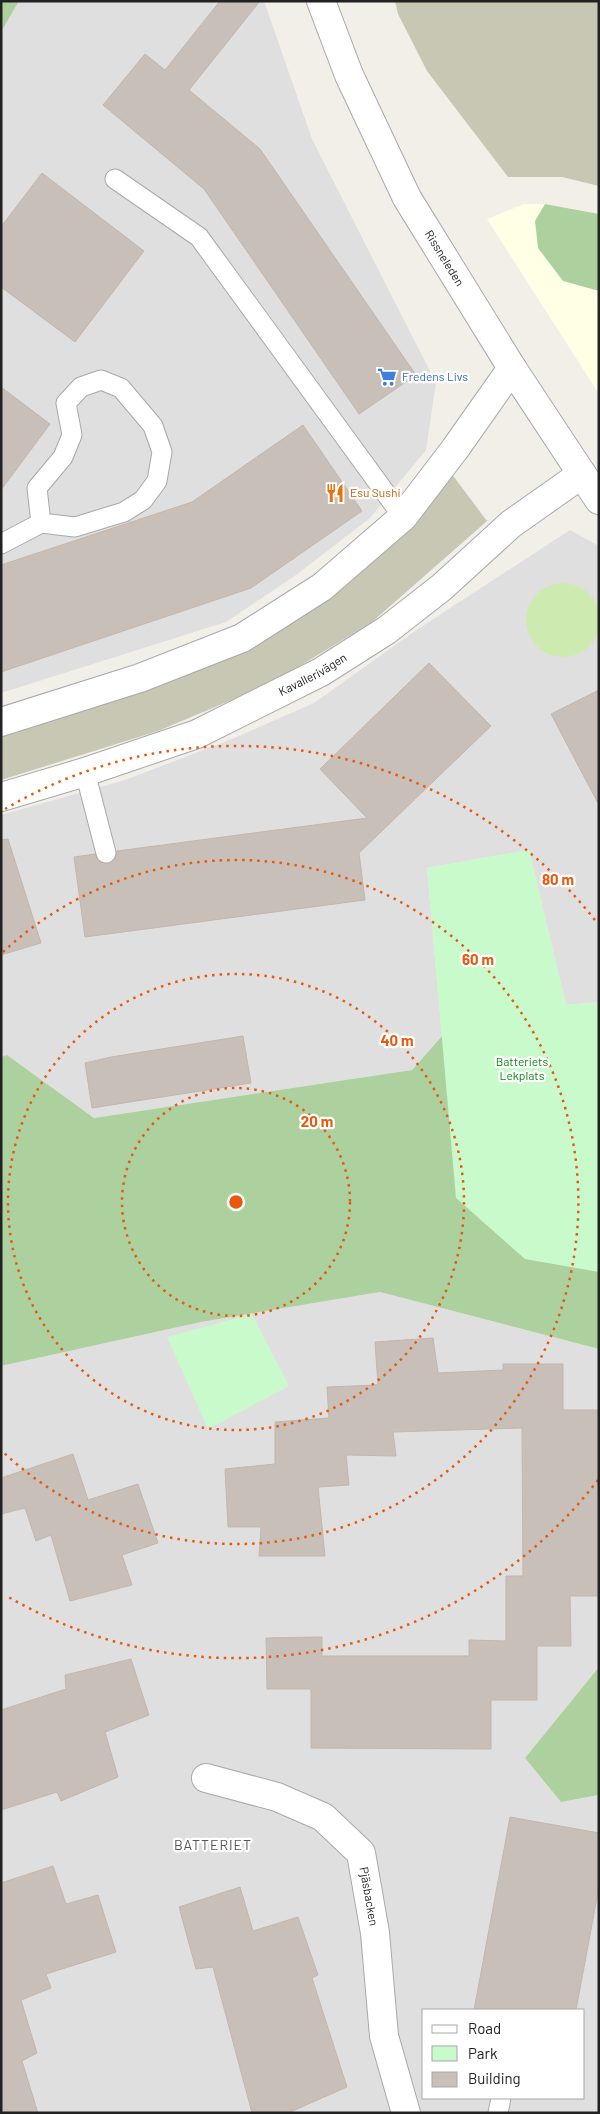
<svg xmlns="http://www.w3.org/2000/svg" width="600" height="2114" font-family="Barlow,sans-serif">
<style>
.residential{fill:#e0dfdf;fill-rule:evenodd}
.education{fill:#ffffe5}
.construction{fill:#c7c7b4}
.grass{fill:#cdebb0}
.forest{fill:#add19e}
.park{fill:#c8facc}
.building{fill:#c7bfb8;stroke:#c4b6ab}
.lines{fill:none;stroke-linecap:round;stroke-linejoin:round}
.service-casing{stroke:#a9a9a9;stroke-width:21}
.minor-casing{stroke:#a9a9a9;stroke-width:30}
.tertiary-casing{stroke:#a9a9a9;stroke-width:30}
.service{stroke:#fff;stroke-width:19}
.minor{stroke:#fff;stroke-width:28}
.tertiary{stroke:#fff;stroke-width:28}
.ring{fill:none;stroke:#e8590c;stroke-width:2.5;stroke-dasharray:2.5 5}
.labels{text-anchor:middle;stroke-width:4.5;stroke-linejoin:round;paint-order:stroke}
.street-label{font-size:12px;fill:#222;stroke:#fff}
.shop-label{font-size:12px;fill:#366cbe;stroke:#fff;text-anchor:start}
.food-label{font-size:12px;fill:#c56008;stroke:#fff;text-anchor:start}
.park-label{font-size:12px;fill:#0c8416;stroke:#fff}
.neighbourhood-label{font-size:14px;letter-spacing:1px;fill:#555;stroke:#fff}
.centre{fill:#e8590c;stroke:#fff;stroke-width:2.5}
.ring-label{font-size:15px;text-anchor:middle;font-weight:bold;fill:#e8590c;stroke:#fff;stroke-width:4.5;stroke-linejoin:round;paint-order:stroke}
</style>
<rect width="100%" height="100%" fill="#f2efe9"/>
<g class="residential">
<path d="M 19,1 L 264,1 L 312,139 L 436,383 L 426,450 L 370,518 L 296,575 L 226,622 L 1,693 L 1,32 Z"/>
<path d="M 570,530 L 599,546 L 599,1002 L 566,1005 L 529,850 L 427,868 L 442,1036 L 412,1070 L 94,1118 L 7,1055 L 1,1057 L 1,815 L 125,780 L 232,739 L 314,703 L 418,629 Z"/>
<path d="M 380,1292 L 599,1349 L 599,1667 L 525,1758 L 561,1802 L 599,1795 L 599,2113 L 1,2113 L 1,1366 L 201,1322 ZM 424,2010 L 584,2010 L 584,2098 L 424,2098 Z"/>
</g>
<path class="education" d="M 524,204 L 545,204 L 599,214 L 599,394 L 487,219 Z"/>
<g class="construction">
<path d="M 395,1 L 599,1 L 599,186 L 562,177 L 508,177 L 427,71 L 398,14 Z"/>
<path d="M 451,473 L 487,521 L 372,622 L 272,683 L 158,731 L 1,780 L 1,735 L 147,688 L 330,593 L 396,542 Z"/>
</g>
<circle class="grass" cx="563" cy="620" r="37"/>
<g class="forest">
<path d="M 1,1 L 19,1 L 1,32 Z"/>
<path d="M 545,204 L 599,214 L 599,291 L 563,281 L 538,248 L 535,221 Z"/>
<path d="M 442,1036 L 599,1192 L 599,1349 L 380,1292 L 201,1322 L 1,1366 L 1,1057 L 7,1055 L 94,1118 L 412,1070 Z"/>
<path d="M 599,1667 L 599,1795 L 561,1802 L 525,1758 Z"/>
</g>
<g class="park">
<path d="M 529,850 L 566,1005 L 599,1002 L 599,1272 L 525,1259 L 456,1198 L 427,868 Z"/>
<path d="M 252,1314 L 289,1386 L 208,1429 L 167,1337 Z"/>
</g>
<g class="building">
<path d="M 220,1 L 260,1 L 189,90 L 260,149 L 416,375 L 359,414 L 204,189 L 103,105 L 145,54 L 165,70 Z"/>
<path d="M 42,173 L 144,251 L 75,342 L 1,287 L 1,227 Z"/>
<path d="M 1,387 L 50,424 L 1,490 Z"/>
<path d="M 303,425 L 362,511 L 251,588 L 1,672 L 1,565 L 192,502 Z"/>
<path d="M 429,663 L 491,726 L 359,853 L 365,900 L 85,937 L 74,857 L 95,854 L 98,861 L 108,864 L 114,861 L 117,851 L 367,818 L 320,769 Z"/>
<path d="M 599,690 L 599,805 L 551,714 Z"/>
<path d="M 8,839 L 41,943 L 1,955 L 1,840 Z"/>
<path d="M 243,1036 L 251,1083 L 92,1108 L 85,1063 L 111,1057 Z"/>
<path d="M 433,1338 L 438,1373 L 503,1370 L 503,1364 L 563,1364 L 563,1410 L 599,1410 L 599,1596 L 570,1596 L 571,1646 L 537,1646 L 537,1700 L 491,1700 L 491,1749 L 311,1748 L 311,1689 L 267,1689 L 266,1638 L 322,1637 L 322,1656 L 469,1656 L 469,1640 L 506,1641 L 506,1576 L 523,1576 L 522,1428 L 393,1432 L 396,1456 L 346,1455 L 349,1485 L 318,1487 L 325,1556 L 259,1556 L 261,1527 L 228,1527 L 225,1469 L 275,1464 L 275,1422 L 329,1418 L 327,1387 L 378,1385 L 375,1342 Z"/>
<path d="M 73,1454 L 88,1500 L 138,1484 L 158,1543 L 122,1555 L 132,1585 L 70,1601 L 51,1535 L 36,1541 L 25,1508 L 1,1514 L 1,1478 Z"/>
<path d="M 131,1659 L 149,1715 L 105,1732 L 118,1777 L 61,1801 L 57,1792 L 1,1810 L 1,1710 L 66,1689 L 65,1675 Z"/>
<path d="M 510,1817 L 599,1833 L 599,1887 L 576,2010 L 474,2010 Z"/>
<path d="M 53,1866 L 66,1904 L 98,1895 L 116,1952 L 46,1974 L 51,1988 L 21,2000 L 37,2053 L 22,2061 L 38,2113 L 1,2113 L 1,1883 Z"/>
<path d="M 240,1887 L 253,1931 L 298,1917 L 318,1975 L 312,1978 L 347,2087 L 288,2113 L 252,2113 L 213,1967 L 196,1969 L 179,1907 Z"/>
</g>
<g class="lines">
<g class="service-casing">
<g id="service">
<path d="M 115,179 L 199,237 L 403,517"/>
<path d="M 1,544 L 41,523 L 75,527 L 124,512 L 143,500 L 157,481 L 162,452 L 153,426 L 121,388 L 101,380 L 81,387 L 66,403 L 72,435 L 63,457 L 37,488 L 41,523"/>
<path d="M 85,772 L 106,853"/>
<path d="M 498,2113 L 501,2098"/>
</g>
</g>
<g class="minor-casing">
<g id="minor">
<path id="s1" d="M 206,1778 L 277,1797 L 323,1817 L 361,1853 L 375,1933 L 384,2036 L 406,2113"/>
</g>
</g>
<g class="tertiary-casing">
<g id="tertiary">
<path id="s2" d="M 321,1 L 349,75 L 407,198 L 512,368 L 599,500"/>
<path d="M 1,722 L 140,678 L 242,638 L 322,587 L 403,517 L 455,449 L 512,368"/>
<path id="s3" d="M 1,797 L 85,772 L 197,734 L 321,672 L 387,630 L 442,587 L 511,524 L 582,474"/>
</g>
</g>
<use href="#service" class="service"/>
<use href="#minor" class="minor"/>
<use href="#tertiary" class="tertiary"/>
</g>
<g class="ring">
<circle cx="236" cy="1202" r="114"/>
<circle cx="236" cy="1202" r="228"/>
<path d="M3 952A342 342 0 1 1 3 1452"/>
<path d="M598 1480A456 456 0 0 1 5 1595M5 809A456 456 0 0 1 598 924"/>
</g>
<defs>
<g id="supermarket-bare" transform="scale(1.5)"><path d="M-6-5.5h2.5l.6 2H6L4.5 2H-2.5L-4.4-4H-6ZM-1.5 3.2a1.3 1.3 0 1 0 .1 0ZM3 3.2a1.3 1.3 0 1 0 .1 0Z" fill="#3f7fe0" stroke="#fff" stroke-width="2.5" paint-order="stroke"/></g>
<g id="restaurant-bare" transform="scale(1.5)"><path d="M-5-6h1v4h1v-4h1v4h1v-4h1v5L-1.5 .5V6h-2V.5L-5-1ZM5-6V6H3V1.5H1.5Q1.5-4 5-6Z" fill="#e8710a" stroke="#fff" stroke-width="2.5" paint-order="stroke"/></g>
</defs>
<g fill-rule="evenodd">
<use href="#supermarket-bare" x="387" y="377"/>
<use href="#restaurant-bare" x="335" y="493"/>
</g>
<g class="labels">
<g class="street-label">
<text dy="4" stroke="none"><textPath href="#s2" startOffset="286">Rissneleden</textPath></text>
<text dy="4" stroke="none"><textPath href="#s3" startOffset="336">Kavallerivägen</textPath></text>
<text dy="4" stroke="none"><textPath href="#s1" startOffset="220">Pjäsbacken</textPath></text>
</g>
<g class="shop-label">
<text x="402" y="381">Fredens Livs</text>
</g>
<g class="food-label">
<text x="350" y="497">Esu Sushi</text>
</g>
<g class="park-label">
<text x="522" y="1066">Batteriets<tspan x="522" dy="14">Lekplats</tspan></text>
</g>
<g class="neighbourhood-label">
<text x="213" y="1850">BATTERIET</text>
</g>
</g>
<circle cx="236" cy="1202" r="8" class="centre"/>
<g class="ring-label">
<text x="558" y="885">80 m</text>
<text x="478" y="965">60 m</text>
<text x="397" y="1046">40 m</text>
<text x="317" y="1127">20 m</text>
</g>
<rect width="600" height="2114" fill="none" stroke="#222222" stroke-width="5"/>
<rect x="422" y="2009" width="162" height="90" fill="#ffffff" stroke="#a7a7a7"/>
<rect x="432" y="2025" width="25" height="8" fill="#ffffff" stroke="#a7a7a7"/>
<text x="468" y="2034" font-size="15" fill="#222222">Road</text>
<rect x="432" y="2046" width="25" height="15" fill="#c8facc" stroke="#a7a7a7"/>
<text x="468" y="2059" font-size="15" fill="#222222">Park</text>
<rect x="432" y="2072" width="25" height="15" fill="#c7bfb8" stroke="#a7a7a7"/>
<text x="468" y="2084" font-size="15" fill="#222222">Building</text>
</svg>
